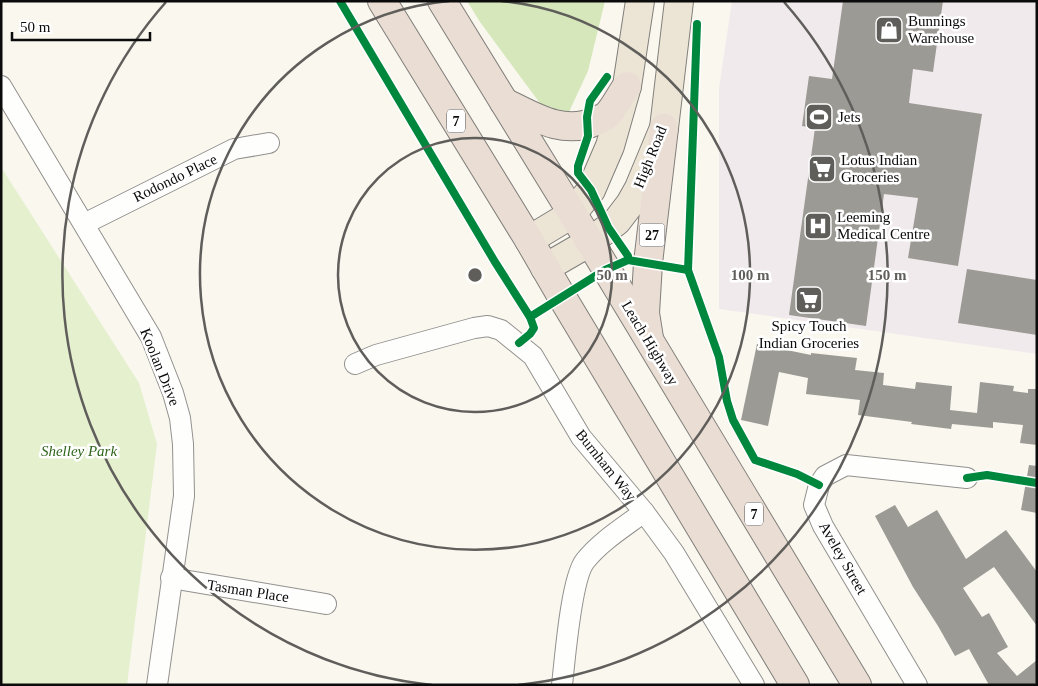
<svg xmlns="http://www.w3.org/2000/svg" width="1038" height="686" font-family="Georgia,serif">
<style>
.industrial{fill:#f1eaed}
.green{fill:#e5f0ce}
.forest{fill:#d6e8bb}
.building{fill:#9c9a95}
.lines{fill:none;stroke-linecap:round;stroke-linejoin:round}
.street-casing{stroke:#93918e;stroke-width:22}
.primary-casing{stroke:#807f7b;stroke-width:30}
.highway-casing{stroke:#807f7b;stroke-width:30}
.street{stroke:#fefefd;stroke-width:20}
.primary{stroke:#ece5d6;stroke-width:28}
.highway{stroke:#eaddd3;stroke-width:28}
.cycleway-casing{stroke:#fff;stroke-width:11}
.cycleway{stroke:#00873e;stroke-width:8}
.ring{fill:none;stroke:#5f5e5b;stroke-width:2.5}
.labels{text-anchor:middle;stroke-width:5;stroke-linejoin:round;paint-order:stroke}
.shield{fill:#fff;stroke:#545454;stroke-width:1}
.shield-label{font-size:14px;font-weight:bold;fill:#0b0b0b}
.poi-label{font-size:15px;fill:#0b0b0b;stroke:#fff;text-anchor:start}
.street-label{font-size:15px;fill:#0b0b0b;stroke:#fff}
.park-label{font-size:15px;font-style:italic;fill:#2f651a;stroke:#fff}
.centre{fill:#5f5e5b;stroke:#fff;stroke-width:2.5}
.ring-label{font-size:15px;text-anchor:middle;font-weight:bold;fill:#5f5e5b;stroke:#fff;stroke-width:5;stroke-linejoin:round;paint-order:stroke}
</style>
<rect width="100%" height="100%" fill="#faf7ef"/>
<path class="industrial" d="M 732,1 L 1037,1 L 1037,354 L 719,309 L 719,88 Z"/>
<path class="green" d="M 1,167 L 139,383 L 157,444 L 127,685 L 1,685 Z"/>
<path class="forest" d="M 467,1 L 605,1 L 588,71 L 569,112 L 542,106 L 480,22 Z"/>
<g class="building">
<path d="M 843,1 L 943,1 L 933,72 L 913,69 L 909,103 L 982,114 L 958,266 L 908,258 L 918,198 L 884,194 L 866,326 L 789,315 L 815,128 L 802,126 L 809,76 L 832,79 Z"/>
<path d="M 967,269 L 1037,280 L 1037,335 L 958,323 Z"/>
<path d="M 757,344 L 811,355 L 811,353 L 857,358 L 855,370 L 884,373 L 883,385 L 915,389 L 916,382 L 952,386 L 950,410 L 977,413 L 980,382 L 1014,386 L 1013,391 L 1028,393 L 1028,389 L 1037,389 L 1037,445 L 1020,443 L 1023,425 L 993,422 L 993,428 L 952,424 L 951,429 L 911,424 L 912,422 L 858,415 L 860,400 L 806,394 L 808,378 L 779,372 L 768,426 L 741,420 Z"/>
<path d="M 1029,465 L 1037,466 L 1037,513 L 1021,510 Z"/>
<path d="M 895,505 L 908,527 L 937,510 L 966,559 L 1006,530 L 1037,572 L 1037,626 L 994,567 L 963,588 L 982,617 L 989,613 L 1008,647 L 997,653 L 1017,676 L 1037,660 L 1037,685 L 989,685 L 969,649 L 955,656 L 938,626 L 913,587 L 875,516 Z"/>
</g>
<g class="lines">
<g class="street-casing">
<g id="street">
<path d="M 1,86 L 151,337 L 173,393 L 180,418 L 183,444 L 184,496 L 157,685"/>
<path d="M 84,224 L 234,149 L 269,143"/>
<path d="M 355,364 L 376,355 L 474,328 L 488,326 L 501,330 L 533,356 L 581,437 L 644,512 L 674,553 L 754,685"/>
<path d="M 171,578 L 326,604"/>
<path d="M 562,685 C 565,659 571,579 585,561 C 601,541 624,527 644,512"/>
<path d="M 917,685 L 823,526 L 814,505 L 819,485 L 825,476 L 846,465 L 967,478"/>
</g>
</g>
<g class="primary-casing">
<g id="primary">
<path d="M 529,240 L 572,214 L 591,190 L 610,146 L 627,86 L 640,1"/>
<path d="M 545,268 L 590,242 L 617,221 L 630,204 L 639,188 L 664,128 L 679,1"/>
</g>
</g>
<g class="highway-casing">
<g id="highway">
<path d="M 382,1 L 529,240 L 562,297 L 795,685"/>
<path d="M 442,1 L 590,242 L 857,685"/>
<path d="M 504,102 C 533,116 563,136 596,121 C 599,119 604,118 607,115 C 613,110 621,94 627,86"/>
<path d="M 649,338 L 645,313 L 648,263 L 664,128"/>
</g>
</g>
<use href="#street" class="street"/>
<use href="#primary" class="primary"/>
<use href="#highway" class="highway"/>
<g class="cycleway-casing">
<g id="cycleway">
<path d="M 340,1 L 495,262 L 530,317 L 534,328 L 530,334 L 519,343"/>
<path d="M 607,77 L 590,101 L 587,117 L 588,136 L 578,166 L 578,173 L 591,190 L 608,227 L 628,256 L 628,260"/>
<path d="M 688,270 L 719,357 L 727,401 L 733,420 L 755,460 L 797,474 L 819,485"/>
<path d="M 530,317 L 605,270 L 628,260 L 688,270 L 697,24"/>
<path d="M 967,478 L 987,475 L 1037,483"/>
</g>
</g>
<use href="#cycleway" class="cycleway"/>
</g>
<g class="ring">
<circle cx="475" cy="275" r="137"/>
<path d="M501 1A275 275 0 1 1 449 1"/>
<path d="M432 685A412 412 0 0 1 166 2M784 2A412 412 0 0 1 518 685"/>
</g>
<defs>
<g id="shop-square" transform="scale(1.4375)"><rect x="-9" y="-9" width="18" height="18" rx="4" fill="#5f5e5b" stroke="#fff"/><path d="M-5-2.5h2.3a2.7 3.5 0 0 1 5.4 0H5L5.5 6h-11ZM-1.5-2.5h3a1.5 2.3 0 0 0-3 0Z" fill="#fff"/></g>
<g id="stadium-square" transform="scale(1.4375)"><rect x="-9" y="-9" width="18" height="18" rx="4" fill="#5f5e5b" stroke="#fff"/><path d="M0-5a6.5 5 0 1 0 0 10a6.5 5 0 1 0 0-10ZM-3.5-1.8h7v3.6h-7Z" fill="#fff"/></g>
<g id="supermarket-square" transform="scale(1.4375)"><rect x="-9" y="-9" width="18" height="18" rx="4" fill="#5f5e5b" stroke="#fff"/><path d="M-6-5.5h2.5l.6 2H6L4.5 2H-2.5L-4.4-4H-6ZM-1.5 3.2a1.3 1.3 0 1 0 .1 0ZM3 3.2a1.3 1.3 0 1 0 .1 0Z" fill="#fff"/></g>
<g id="hospital-square" transform="scale(1.4375)"><rect x="-9" y="-9" width="18" height="18" rx="4" fill="#5f5e5b" stroke="#fff"/><path d="M-5-5h3v3.5h4V-5h3V5h-3V1.5h-4V5h-3Z" fill="#fff"/></g>
</defs>
<g fill-rule="evenodd">
<use href="#shop-square" x="889" y="30"/>
<use href="#stadium-square" x="819" y="117"/>
<use href="#supermarket-square" x="822" y="169"/>
<use href="#hospital-square" x="818" y="226"/>
<use href="#supermarket-square" x="809" y="300"/>
</g>
<g class="labels">
<g class="shield">
<rect x="447" y="109.5" width="18" height="23" rx="4"/>
<rect x="639.5" y="223.5" width="25" height="23" rx="4"/>
<rect x="745" y="502.5" width="18" height="23" rx="4"/>
</g>
<g class="shield-label">
<text x="456" y="126">7</text>
<text x="652" y="240">27</text>
<text x="754" y="519">7</text>
</g>
<g class="poi-label">
<text x="908" y="26">Bunnings<tspan x="908" dy="17">Warehouse</tspan></text>
<text x="838" y="122">Jets</text>
<text x="841" y="165">Lotus Indian<tspan x="841" dy="17">Groceries</tspan></text>
<text x="837" y="222">Leeming<tspan x="837" dy="17">Medical Centre</tspan></text>
<text x="809" y="331" text-anchor="middle">Spicy Touch<tspan x="809" dy="17">Indian Groceries</tspan></text>
</g>
<g class="street-label">
<text transform="translate(650 157) rotate(-68)" y="5">High Road</text>
<text transform="translate(175 178) rotate(-26)" y="5">Rodondo Place</text>
<text transform="translate(650 343) rotate(59)" y="5">Leach Highway</text>
<text transform="translate(160 367) rotate(68)" y="5">Koolan Drive</text>
<text transform="translate(606 465) rotate(51)" y="5">Burnham Way</text>
<text transform="translate(843 558) rotate(60)" y="5">Aveley Street</text>
<text transform="translate(248 591) rotate(9)" y="5">Tasman Place</text>
</g>
<g class="park-label">
<text x="79" y="456">Shelley Park</text>
</g>
</g>
<circle cx="475" cy="275" r="8" class="centre"/>
<g class="ring-label">
<text x="612" y="280">50 m</text>
<text x="750" y="280">100 m</text>
<text x="887" y="280">150 m</text>
</g>
<rect width="1038" height="686" fill="none" stroke="#0b0b0b" stroke-width="5"/>
<path d="M12 32v8h138v-8" fill="none" stroke="#0b0b0b" stroke-width="2.5"/>
<text x="20" y="32" font-size="15" fill="#0b0b0b" stroke="#ffffff" stroke-width="4" paint-order="stroke">50 m</text>
</svg>
